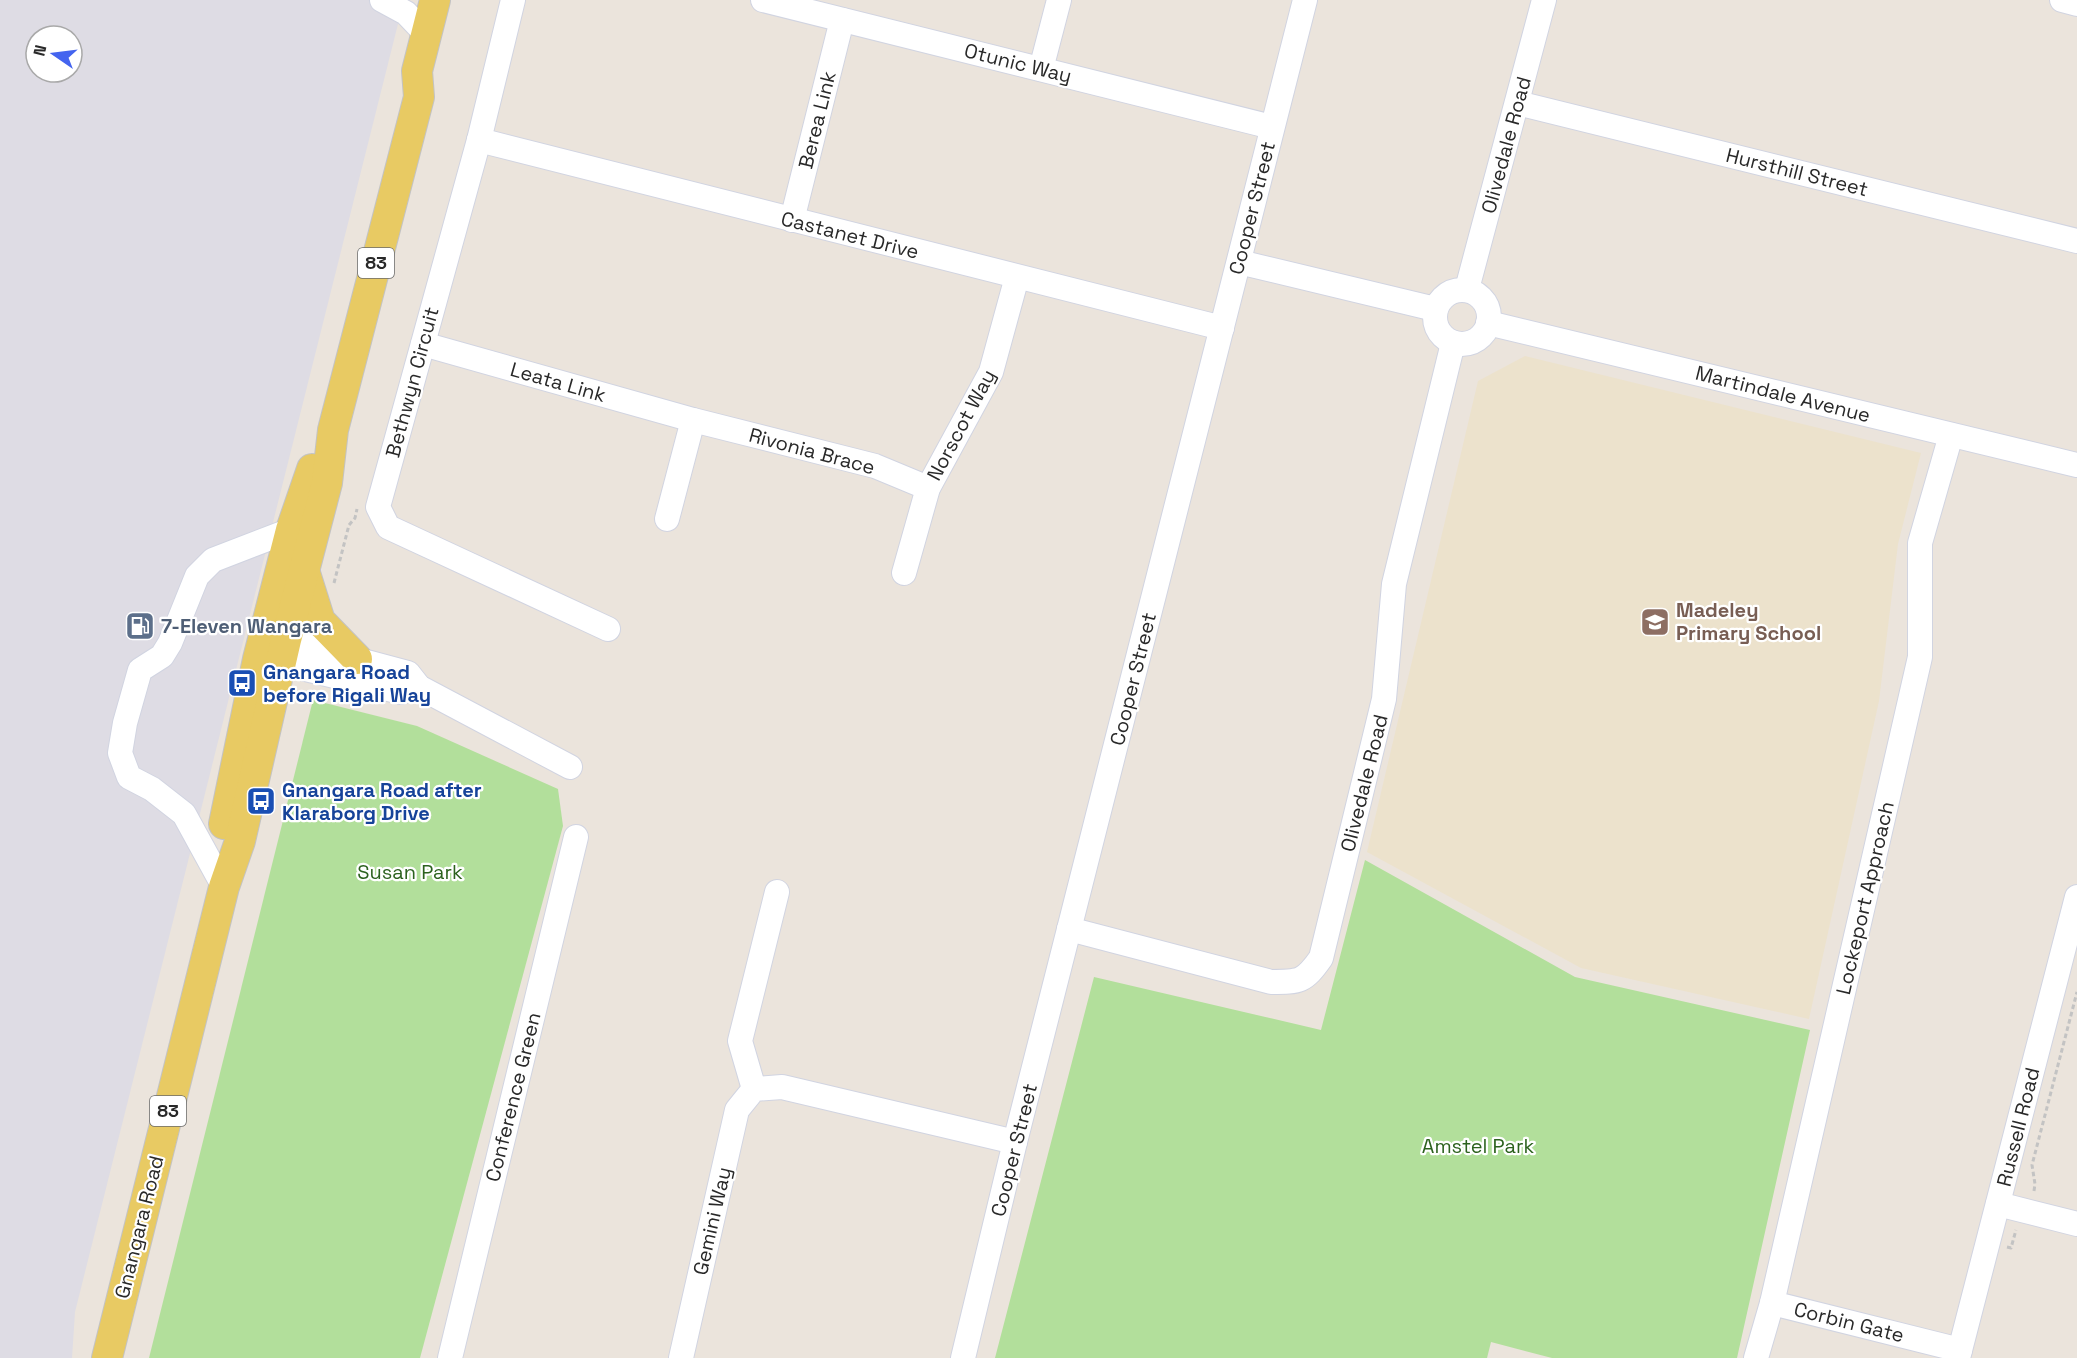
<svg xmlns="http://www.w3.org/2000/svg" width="2077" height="1358" font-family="'Space Grotesk',sans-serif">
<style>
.industrial{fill:#dedce4;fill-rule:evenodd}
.education{fill:#ece2cc}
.green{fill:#b2df9b}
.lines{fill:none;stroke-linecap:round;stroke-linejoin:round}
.minor-casing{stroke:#d1d4e1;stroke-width:26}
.major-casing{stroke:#c3c3c3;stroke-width:32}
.path{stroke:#c3c3c3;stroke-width:3;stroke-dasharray:4.5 3;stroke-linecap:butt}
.minor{stroke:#fff;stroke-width:24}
.major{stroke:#e8ca63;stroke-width:30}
.labels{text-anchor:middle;stroke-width:4.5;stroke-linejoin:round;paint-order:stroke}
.shield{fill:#fff;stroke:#696969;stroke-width:1.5}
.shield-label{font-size:18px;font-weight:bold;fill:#292929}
.street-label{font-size:20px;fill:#292929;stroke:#fff}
.education-label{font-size:20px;font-weight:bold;fill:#785e54;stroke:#fff;text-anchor:start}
.service-label{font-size:20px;font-weight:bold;fill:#4e5e75;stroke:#fff;text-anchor:start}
.transit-label{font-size:20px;font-weight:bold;fill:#164399;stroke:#fff;text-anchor:start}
.park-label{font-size:20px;fill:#2c621e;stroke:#fff}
</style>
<rect width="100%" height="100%" fill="#ebe4dc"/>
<path class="industrial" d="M 0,0 L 404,0 L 75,1312 L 72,1358 L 0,1358 ZM 36,36 L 72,36 L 72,72 L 36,72 Z"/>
<path class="education" d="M 1525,356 L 1921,453 L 1898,544 L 1879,701 L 1809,1019 L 1581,968 L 1367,852 L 1478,381 Z"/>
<g class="green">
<path d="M 313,700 L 417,726 L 558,789 L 563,826 L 420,1358 L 149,1358 Z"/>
<path d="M 1365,860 L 1575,977 L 1810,1030 L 1737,1358 L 1552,1358 L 1491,1342 L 1487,1358 L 995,1358 L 1094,977 L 1321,1030 Z"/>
</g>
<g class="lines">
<g class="minor-casing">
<g id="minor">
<path d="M 382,0 L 406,13 L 426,34"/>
<path d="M 513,0 L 479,140 L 378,507 L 388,527 L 608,629"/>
<path d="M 763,0 L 1272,127"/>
<path d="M 2062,0 L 2077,4"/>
<path d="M 1041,69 L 1059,0"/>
<path d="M 1517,103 L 2077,241"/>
<path d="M 479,140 L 1222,328"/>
<path d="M 792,220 L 842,20"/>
<path d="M 1239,262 L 1435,309"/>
<path d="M 1467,289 L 1544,0"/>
<circle cx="1462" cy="317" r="27"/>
<path d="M 1488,323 L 2077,465"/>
<path d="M 423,344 L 693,420 L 875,466 L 928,488"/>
<path d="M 667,519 L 693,420"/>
<path d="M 904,573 L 928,488 L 991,372 L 1017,277"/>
<path d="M 270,636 L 408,673 L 419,687 L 570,767"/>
<path d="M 264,660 L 281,663 L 401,692 L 419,687"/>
<path d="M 224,887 L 184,814 L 152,789 L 129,777 L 120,753 L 125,723 L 140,670 L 162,656 L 170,643 L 197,576 L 213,560 L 291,530"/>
<path d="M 1069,929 L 1271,982 C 1300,982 1304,982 1321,958 L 1384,699 L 1394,584 L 1453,343"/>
<path d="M 754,1089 L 740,1041 L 777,892"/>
<path d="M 1998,1204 L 2077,1224"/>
<path d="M 1772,1303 L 1960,1350"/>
<path d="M 450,1358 L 576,837"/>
<path d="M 681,1358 L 737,1110 L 754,1089 L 782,1087 L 1015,1142"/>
<path d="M 963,1358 L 1015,1142 L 1305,0"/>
<path d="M 1756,1358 L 1772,1303 L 1920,657 L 1920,543 L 1951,435"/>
<path d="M 1958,1358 L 2077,897"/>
</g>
</g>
<g class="major-casing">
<g id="major">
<path d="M 304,570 L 320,621 L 357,659"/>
<path d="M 224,824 L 258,659 L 291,530 L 312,469"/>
<path d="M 107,1358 L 224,887 L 240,841 L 286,640 L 327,483 L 333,430 L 419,97 L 417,71 L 435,0"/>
</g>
</g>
<g class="path">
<path d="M 334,583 L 349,525 L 355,518 L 357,509"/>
<path d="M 2034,1191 L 2035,1184 L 2032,1165 L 2077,992"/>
<path d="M 2007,1247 L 2011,1248 L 2016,1230"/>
</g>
<use href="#minor" class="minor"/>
<use href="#major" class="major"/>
</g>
<defs>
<g id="school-square" transform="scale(1.5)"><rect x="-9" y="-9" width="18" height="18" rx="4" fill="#8d6e63" stroke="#fff"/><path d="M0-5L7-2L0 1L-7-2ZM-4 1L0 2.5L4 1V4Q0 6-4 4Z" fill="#fff"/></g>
<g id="fuel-square" transform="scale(1.5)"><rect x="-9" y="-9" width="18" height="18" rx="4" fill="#5c6f8a" stroke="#fff"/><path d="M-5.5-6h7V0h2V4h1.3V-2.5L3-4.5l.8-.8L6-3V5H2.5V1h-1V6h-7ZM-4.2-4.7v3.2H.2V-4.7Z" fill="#fff"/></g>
<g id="bus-square" transform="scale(1.5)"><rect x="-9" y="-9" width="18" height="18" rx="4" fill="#1a4fb4" stroke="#fff"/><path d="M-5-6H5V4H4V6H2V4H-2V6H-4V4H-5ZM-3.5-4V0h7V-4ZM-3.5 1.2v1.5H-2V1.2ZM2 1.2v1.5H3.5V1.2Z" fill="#fff"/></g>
</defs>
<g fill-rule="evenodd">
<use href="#school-square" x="1655" y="622"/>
<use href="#fuel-square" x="140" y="626"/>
<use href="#bus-square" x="242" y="683"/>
<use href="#bus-square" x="261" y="801"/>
</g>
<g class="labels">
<g class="shield">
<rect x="358" y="248" width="36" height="30" rx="4.5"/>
<rect x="150" y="1096" width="36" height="30" rx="4.5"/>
</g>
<g class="shield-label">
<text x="376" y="269">83</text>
<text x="168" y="1117">83</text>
</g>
<g class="street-label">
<text transform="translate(1018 63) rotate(14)" y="7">Otunic Way</text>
<text transform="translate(817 120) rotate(-76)" y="7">Berea Link</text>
<text transform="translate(1506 145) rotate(-75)" y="7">Olivedale Road</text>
<text transform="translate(1797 172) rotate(14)" y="7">Hursthill Street</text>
<text transform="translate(1252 208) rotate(-76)" y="7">Cooper Street</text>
<text transform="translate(850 235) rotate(14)" y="7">Castanet Drive</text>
<text transform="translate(412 382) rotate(-75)" y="7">Bethwyn Circuit</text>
<text transform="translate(558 382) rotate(16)" y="7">Leata Link</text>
<text transform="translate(1783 394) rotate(14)" y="7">Martindale Avenue</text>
<text transform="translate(961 425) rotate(-62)" y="7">Norscot Way</text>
<text transform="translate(812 451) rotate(15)" y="7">Rivonia Brace</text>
<text transform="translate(1133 679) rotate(-76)" y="7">Cooper Street</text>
<text transform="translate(1364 783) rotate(-76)" y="7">Olivedale Road</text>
<text transform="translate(1865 898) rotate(-77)" y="7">Lockeport Approach</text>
<text transform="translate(513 1097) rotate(-76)" y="7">Conference Green</text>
<text transform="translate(2018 1127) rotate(-76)" y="7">Russell Road</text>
<text transform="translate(1014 1150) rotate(-76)" y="7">Cooper Street</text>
<text transform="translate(712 1221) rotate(-77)" y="7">Gemini Way</text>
<text transform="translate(139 1227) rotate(-76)" y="7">Gnangara Road</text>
<text transform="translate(1849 1322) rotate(14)" y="7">Corbin Gate</text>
</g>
<g class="education-label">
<text x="1676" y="617">Madeley<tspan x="1676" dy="23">Primary School</tspan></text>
</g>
<g class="service-label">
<text x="161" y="633">7-Eleven Wangara</text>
</g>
<g class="transit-label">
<text x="263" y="679">Gnangara Road<tspan x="263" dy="23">before Rigali Way</tspan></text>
<text x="282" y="797">Gnangara Road after<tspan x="282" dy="23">Klaraborg Drive</tspan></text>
</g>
<g class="park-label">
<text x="410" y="879">Susan Park</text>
<text x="1478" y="1153">Amstel Park</text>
</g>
</g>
<g transform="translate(54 54) rotate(284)"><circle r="28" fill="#ffffff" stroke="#a9a9a9" stroke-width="1.5"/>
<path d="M0-4.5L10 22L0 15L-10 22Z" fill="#4464ef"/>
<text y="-9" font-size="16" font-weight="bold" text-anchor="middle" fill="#292929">N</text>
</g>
</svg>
